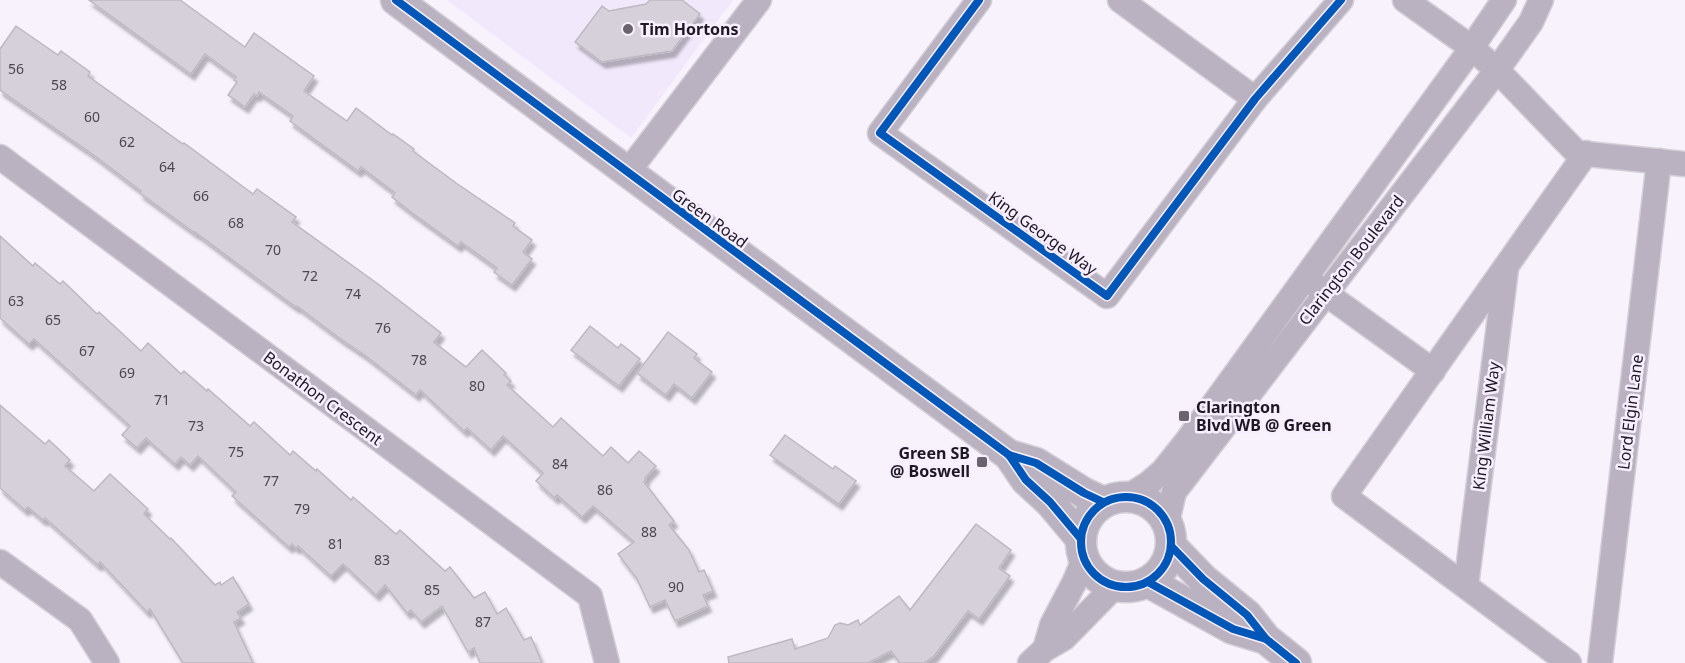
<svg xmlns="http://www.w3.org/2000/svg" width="1685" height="663" font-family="'Noto Sans',sans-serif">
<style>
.built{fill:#f2e8fb}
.building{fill:#d5d0da;stroke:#bdb8c1;stroke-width:1.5;filter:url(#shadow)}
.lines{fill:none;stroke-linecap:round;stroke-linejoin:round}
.minor-casing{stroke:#d4d0d8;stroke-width:27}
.tertiary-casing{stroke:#d4d0d8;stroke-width:33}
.minor{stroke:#bab2c0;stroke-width:24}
.tertiary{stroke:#bab2c0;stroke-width:30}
.cycleway-casing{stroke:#f7efff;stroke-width:11}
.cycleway{stroke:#0057b8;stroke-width:8}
.poi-dot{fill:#69646e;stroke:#f7efff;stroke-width:2}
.labels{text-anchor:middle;stroke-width:5;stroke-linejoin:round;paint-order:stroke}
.number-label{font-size:14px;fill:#4b4650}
.poi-label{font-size:16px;font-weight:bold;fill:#1d1822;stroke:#f7efff;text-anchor:start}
.street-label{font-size:16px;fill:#1d1822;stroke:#f7efff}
</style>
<defs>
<filter id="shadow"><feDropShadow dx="3.5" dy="6" stdDeviation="1.5" flood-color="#0004"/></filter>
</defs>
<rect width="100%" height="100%" fill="#f7f2fc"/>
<path class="built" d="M 447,0 L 733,0 L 631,138 Z"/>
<g class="building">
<path d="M 89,0 L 180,0 L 245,47 L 254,33 L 314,76 L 304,91 L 347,121 L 356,108 L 392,135 L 393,134 L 414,149 L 413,151 L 456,183 L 515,223 L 513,226 L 532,240 L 523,252 L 532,259 L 512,285 L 494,272 L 497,268 L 461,242 L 458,246 L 411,212 L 392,197 L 395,193 L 361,167 L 358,171 L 290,121 L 293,116 L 259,92 L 257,96 L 254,94 L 245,107 L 228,95 L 237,82 L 234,80 L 236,77 L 205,54 L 191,74 Z"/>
<path d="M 650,0 L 682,0 L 700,14 L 672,51 L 602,62 L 575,42 L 602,6 L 609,11 L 646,4 Z"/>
<path d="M 16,26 L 58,55 L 61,51 L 90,72 L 88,76 L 183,144 L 184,143 L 253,194 L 257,189 L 296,217 L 292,222 L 378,284 L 441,333 L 434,342 L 466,367 L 482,350 L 506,373 L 504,375 L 511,381 L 507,385 L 553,427 L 561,418 L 603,456 L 611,447 L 628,463 L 639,451 L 656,466 L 645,478 L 646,479 L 644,482 L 674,521 L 669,525 L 689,550 L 699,572 L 704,570 L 713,591 L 703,595 L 708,606 L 675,621 L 665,600 L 650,607 L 637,579 L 618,554 L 634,542 L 593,506 L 582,517 L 557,495 L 555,498 L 536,481 L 543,473 L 503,436 L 491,450 L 467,428 L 464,431 L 420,390 L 416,395 L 366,356 L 338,337 L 297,306 L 296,307 L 274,291 L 195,232 L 195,233 L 140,193 L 141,191 L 95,156 L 0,90 L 0,49 Z"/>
<path d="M 0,236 L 33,266 L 35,263 L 60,284 L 63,281 L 97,314 L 99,312 L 141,351 L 148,343 L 181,374 L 184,371 L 207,391 L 208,389 L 250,426 L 254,422 L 290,455 L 293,451 L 316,471 L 317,469 L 351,500 L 353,497 L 396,534 L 400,530 L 445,571 L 450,567 L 474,598 L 485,592 L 497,614 L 506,608 L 524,640 L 531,637 L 542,663 L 480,663 L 474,648 L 468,652 L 442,606 L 421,622 L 411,610 L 407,613 L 385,585 L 376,595 L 343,564 L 331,576 L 298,546 L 296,548 L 292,544 L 289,547 L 232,496 L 236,492 L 198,456 L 190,465 L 181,457 L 175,464 L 146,438 L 137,448 L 122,435 L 130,426 L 34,339 L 29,344 L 0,318 Z"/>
<path d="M 590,326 L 618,348 L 621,344 L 640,359 L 619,386 L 571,350 Z"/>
<path d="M 668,332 L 697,354 L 694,358 L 712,372 L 692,398 L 674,384 L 666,395 L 637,373 Z"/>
<path d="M 0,405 L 45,444 L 49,440 L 70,460 L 65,466 L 94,491 L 110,474 L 148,509 L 144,514 L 170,539 L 171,538 L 215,585 L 220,582 L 221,585 L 233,577 L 249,604 L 237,612 L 241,618 L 234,622 L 253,663 L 183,663 L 150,609 L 147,612 L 100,562 L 98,565 L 45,518 L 43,520 L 28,507 L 25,510 L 0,488 Z"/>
<path d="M 785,435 L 833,469 L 835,466 L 856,481 L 839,504 L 770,455 Z"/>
<path d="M 976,524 L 1011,550 L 999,568 L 1010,576 L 979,619 L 968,611 L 934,656 L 924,663 L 900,663 L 891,651 L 868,663 L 729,663 L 728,657 L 792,639 L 795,649 L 828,638 L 835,625 L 840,623 L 848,625 L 858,620 L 860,625 L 899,596 L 910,610 Z"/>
</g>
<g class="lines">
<g class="minor-casing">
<g id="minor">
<path d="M 979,0 L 880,133 L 1107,296 L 1255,99 L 1341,0"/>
<path d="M 1120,0 L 1255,99"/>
<path d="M 1405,0 L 1472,48 L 1497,70 L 1577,153 L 1685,164"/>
<path d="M 0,157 L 590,596 L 607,663"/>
<path d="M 627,173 L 759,0"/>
<path d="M 1314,284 L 1325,293 L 1433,371"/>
<path d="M 1129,496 L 1148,484 L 1163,471 L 1187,441 L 1466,56 L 1504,0"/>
<path d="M 1167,522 L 1174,492 L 1497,70 L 1531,22 L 1541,0"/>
<path d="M 0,562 L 80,620 L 107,663"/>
<path d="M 1466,586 L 1506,269"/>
<path d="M 1045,649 L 1052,625 L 1075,581 L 1084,559"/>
<path d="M 1030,663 L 1045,649 L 1064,638 L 1115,586"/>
<path d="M 1569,663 L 1344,496 L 1586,153"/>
<path d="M 1600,663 L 1659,161"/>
</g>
</g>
<g class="tertiary-casing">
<g id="tertiary">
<path d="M 396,0 L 1009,455 L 1026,480 L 1050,502 L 1081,539"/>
<path d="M 1009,455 L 1036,463 L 1084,493 L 1103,502"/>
<circle cx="1126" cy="542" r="45"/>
<path d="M 1172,547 L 1203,579 L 1247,615 L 1266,639 L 1296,663"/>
<path d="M 1148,582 L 1233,629 L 1266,639"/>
</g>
</g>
<use href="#minor" class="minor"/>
<use href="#tertiary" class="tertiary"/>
<g class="cycleway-casing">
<g id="cycleway">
<path d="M 396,0 L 1009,455 L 1026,480 L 1050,502 L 1081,539"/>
<path d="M 979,0 L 880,133 L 1107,296 L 1255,99 L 1341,0"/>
<path d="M 1009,455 L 1036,463 L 1084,493 L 1103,502"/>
<circle cx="1126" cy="542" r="45"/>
<path d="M 1172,547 L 1203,579 L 1247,615 L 1266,639 L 1296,663"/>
<path d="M 1148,582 L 1233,629 L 1266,639"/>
</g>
</g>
<use href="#cycleway" class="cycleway"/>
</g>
<g class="poi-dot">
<circle cx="628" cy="29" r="6"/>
<rect x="1178" y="410" width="12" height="12" rx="3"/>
<rect x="976" y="456" width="12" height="12" rx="3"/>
</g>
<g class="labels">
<g class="number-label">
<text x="16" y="74">56</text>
<text x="59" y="90">58</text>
<text x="92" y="122">60</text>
<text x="127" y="147">62</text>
<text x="167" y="172">64</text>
<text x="201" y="201">66</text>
<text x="236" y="228">68</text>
<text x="273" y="255">70</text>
<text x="310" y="281">72</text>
<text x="353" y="299">74</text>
<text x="16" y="306">63</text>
<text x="53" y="325">65</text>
<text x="383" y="333">76</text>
<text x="87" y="356">67</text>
<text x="419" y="365">78</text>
<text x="127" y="378">69</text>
<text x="477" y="391">80</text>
<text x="162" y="405">71</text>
<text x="196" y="431">73</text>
<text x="236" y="457">75</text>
<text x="560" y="469">84</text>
<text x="271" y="486">77</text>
<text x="605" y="495">86</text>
<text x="302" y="514">79</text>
<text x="649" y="537">88</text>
<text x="336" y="549">81</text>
<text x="382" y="565">83</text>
<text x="676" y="592">90</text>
<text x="432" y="595">85</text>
<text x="483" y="627">87</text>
</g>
<g class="poi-label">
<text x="640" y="35">Tim Hortons</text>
<text x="1196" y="413">Clarington<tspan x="1196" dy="18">Blvd WB @ Green</tspan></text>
<text x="970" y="459" text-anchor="end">Green SB<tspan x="970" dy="18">@ Boswell</tspan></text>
</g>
<g class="street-label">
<text transform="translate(710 218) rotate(36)" y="6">Green Road</text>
<text transform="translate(1043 233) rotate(36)" y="6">King George Way</text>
<text transform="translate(1351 260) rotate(-52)" y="6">Clarington Boulevard</text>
<text transform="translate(323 398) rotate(37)" y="6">Bonathon Crescent</text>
<text transform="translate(1630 412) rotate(-83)" y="6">Lord Elgin Lane</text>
<text transform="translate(1486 426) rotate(-83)" y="6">King William Way</text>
</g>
</g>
</svg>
